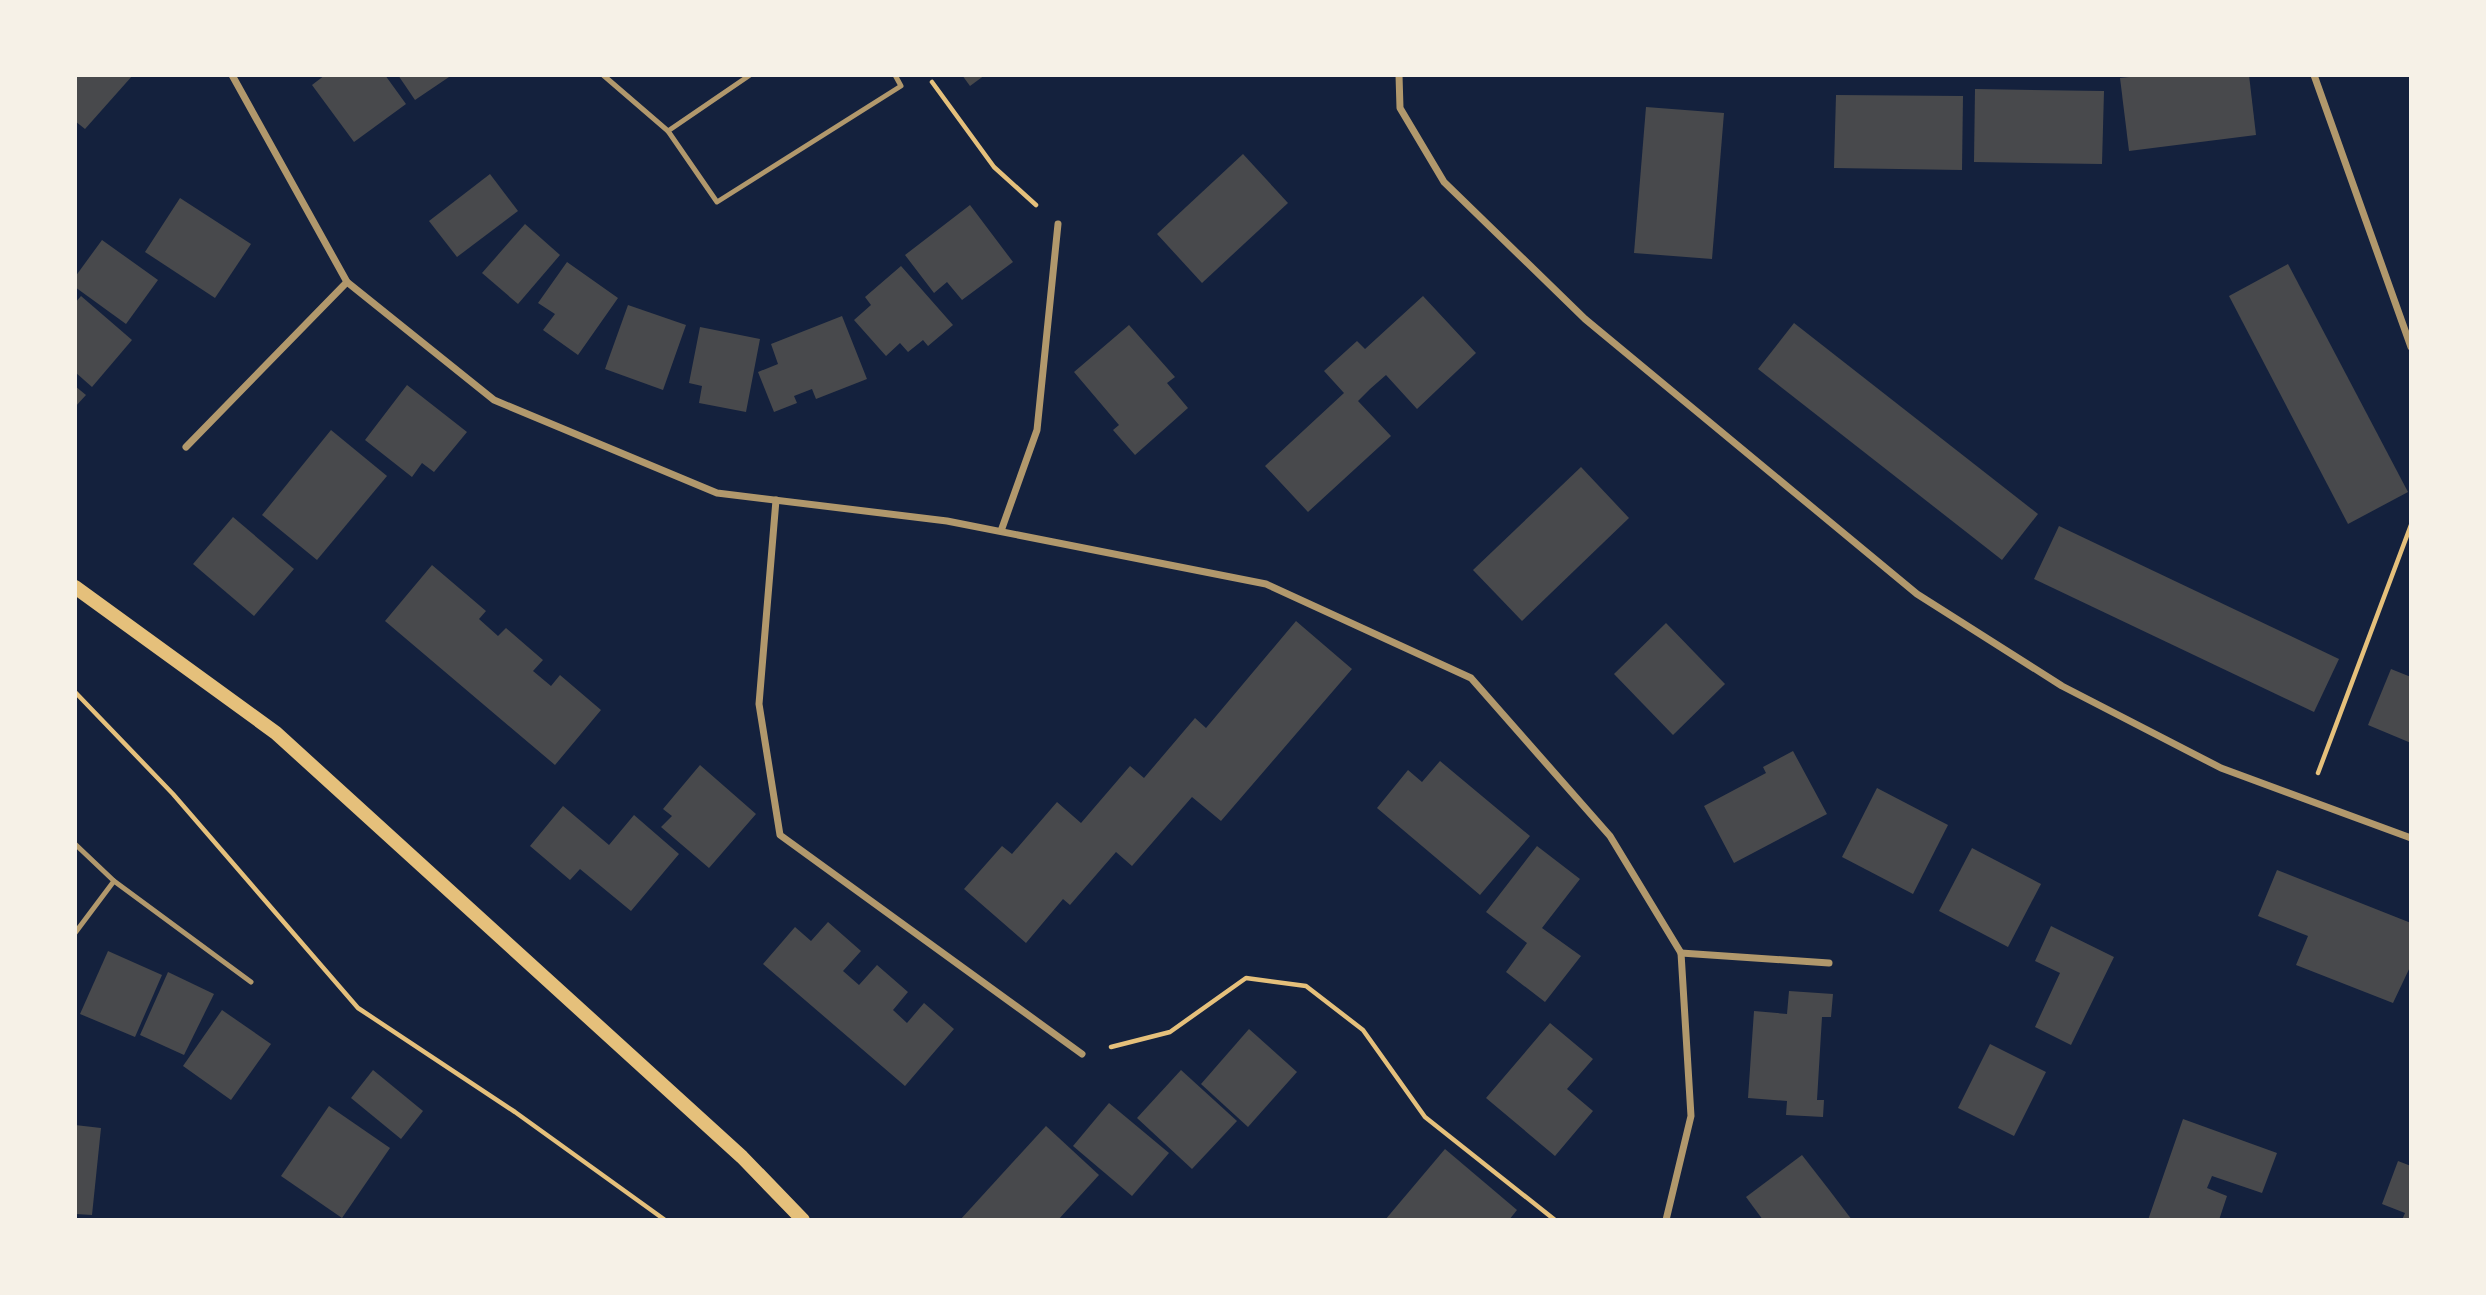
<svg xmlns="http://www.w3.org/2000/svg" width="2486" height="1295" font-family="'Fira Sans',sans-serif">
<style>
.building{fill:#48494c}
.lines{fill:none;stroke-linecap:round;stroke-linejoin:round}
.path{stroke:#e5c07b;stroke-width:4.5}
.service{stroke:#b1986c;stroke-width:5}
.minor{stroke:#b1986c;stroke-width:7}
.secondary{stroke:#e5c07b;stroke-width:14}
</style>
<rect width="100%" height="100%" fill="#14213d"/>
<g class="building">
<path d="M 75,75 L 133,75 L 85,129 L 75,121 Z"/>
<path d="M 325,75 L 385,75 L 406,104 L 354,142 L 312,85 Z"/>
<path d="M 398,75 L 452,75 L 415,100 Z"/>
<path d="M 962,75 L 985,75 L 970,86 Z"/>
<path d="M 2147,75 L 2249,75 L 2256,135 L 2129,151 L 2120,78 Z"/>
<path d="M 1975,89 L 2104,91 L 2102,164 L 1974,162 Z"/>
<path d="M 1836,95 L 1963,96 L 1962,170 L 1834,168 Z"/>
<path d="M 1646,107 L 1724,113 L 1712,259 L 1634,253 Z"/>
<path d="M 1243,154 L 1288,203 L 1202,283 L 1157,234 Z"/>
<path d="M 490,174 L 518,211 L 457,257 L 429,221 Z"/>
<path d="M 180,198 L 251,244 L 215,298 L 145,252 Z"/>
<path d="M 970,205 L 1013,262 L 962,300 L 947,282 L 934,293 L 905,255 Z"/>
<path d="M 525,224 L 560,255 L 518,304 L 482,273 Z"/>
<path d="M 102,240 L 158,280 L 126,324 L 75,287 L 75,277 Z"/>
<path d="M 567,262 L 618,298 L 578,355 L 543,330 L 555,314 L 538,303 Z"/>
<path d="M 2288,264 L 2408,492 L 2348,524 L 2229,296 Z"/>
<path d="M 901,266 L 953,325 L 928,346 L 923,340 L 908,352 L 900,343 L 886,356 L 854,320 L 871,305 L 865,297 Z"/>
<path d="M 81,296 L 132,340 L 92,387 L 75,372 L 75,303 Z"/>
<path d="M 1423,296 L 1476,353 L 1417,409 L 1386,375 L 1370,389 L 1358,401 L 1391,436 L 1308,512 L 1265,466 L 1344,393 L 1324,371 L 1357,341 L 1365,349 Z"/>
<path d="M 628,305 L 686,325 L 663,390 L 605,369 Z"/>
<path d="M 842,316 L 867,379 L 816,399 L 812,389 L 794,396 L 797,403 L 774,412 L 758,372 L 778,364 L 771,344 Z"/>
<path d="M 1794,323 L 2038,514 L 2002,560 L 1758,369 Z"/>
<path d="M 1129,325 L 1175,377 L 1167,383 L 1188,408 L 1135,455 L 1113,430 L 1119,425 L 1074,372 Z"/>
<path d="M 700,327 L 760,339 L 746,412 L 699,403 L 702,386 L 689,383 Z"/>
<path d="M 407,385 L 467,432 L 434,472 L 422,463 L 412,477 L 365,440 Z"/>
<path d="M 75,386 L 86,395 L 75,407 Z"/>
<path d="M 331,430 L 387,476 L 317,560 L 262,515 Z"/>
<path d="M 1581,467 L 1629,518 L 1522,621 L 1473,570 Z"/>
<path d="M 233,517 L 294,569 L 254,616 L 193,564 Z"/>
<path d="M 2059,526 L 2339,659 L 2314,712 L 2034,579 Z"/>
<path d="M 432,565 L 486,611 L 479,619 L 498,636 L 506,628 L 543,660 L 533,671 L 551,686 L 560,675 L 601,710 L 555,765 L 385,621 Z"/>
<path d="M 1296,621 L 1352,669 L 1221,821 L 1192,797 L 1132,866 L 1116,852 L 1070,905 L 1063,899 L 1026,943 L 964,889 L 1002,846 L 1012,854 L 1057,802 L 1081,823 L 1130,766 L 1144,778 L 1195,718 L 1206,728 Z"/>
<path d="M 1666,623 L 1725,684 L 1673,735 L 1614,674 Z"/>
<path d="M 2391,669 L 2411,677 L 2411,743 L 2368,725 Z"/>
<path d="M 1793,751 L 1827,814 L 1734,863 L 1704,806 L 1766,773 L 1763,767 Z"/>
<path d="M 1440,761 L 1530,836 L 1480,895 L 1377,808 L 1408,770 L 1422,782 Z"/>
<path d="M 700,765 L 756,814 L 709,868 L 661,827 L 672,816 L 663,809 Z"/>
<path d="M 1877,788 L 1948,825 L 1913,894 L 1842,857 Z"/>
<path d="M 563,806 L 609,845 L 634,815 L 679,854 L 631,911 L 580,869 L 570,880 L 530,846 Z"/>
<path d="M 1537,846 L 1580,879 L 1542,928 L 1581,956 L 1545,1002 L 1506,972 L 1527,943 L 1486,912 Z"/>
<path d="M 1972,848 L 2041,884 L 2008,947 L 1939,911 Z"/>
<path d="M 2277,870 L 2411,923 L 2411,965 L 2393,1003 L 2296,965 L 2308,936 L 2258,916 Z"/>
<path d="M 828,922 L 861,951 L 843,971 L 859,985 L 877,965 L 908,992 L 893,1010 L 907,1023 L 924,1003 L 954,1029 L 905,1086 L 763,964 L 795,927 L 811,941 Z"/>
<path d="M 2051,926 L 2114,957 L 2071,1045 L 2035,1027 L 2060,973 L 2035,961 Z"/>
<path d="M 108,951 L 162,975 L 135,1037 L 80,1014 Z"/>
<path d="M 168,972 L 214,994 L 184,1055 L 140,1035 Z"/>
<path d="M 1789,991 L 1833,994 L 1831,1017 L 1822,1017 L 1817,1100 L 1824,1100 L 1823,1117 L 1786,1115 L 1787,1101 L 1748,1098 L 1754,1011 L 1787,1014 Z"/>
<path d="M 222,1010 L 271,1044 L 231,1100 L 183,1066 Z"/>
<path d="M 1550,1023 L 1593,1059 L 1567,1089 L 1593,1111 L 1555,1156 L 1486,1098 Z"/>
<path d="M 1249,1029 L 1297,1072 L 1248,1127 L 1201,1084 Z"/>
<path d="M 1990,1044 L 2046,1072 L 2014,1136 L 1958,1108 Z"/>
<path d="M 373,1070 L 423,1111 L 401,1139 L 351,1098 Z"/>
<path d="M 1181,1070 L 1237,1121 L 1192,1169 L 1137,1118 Z"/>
<path d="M 1109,1103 L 1169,1153 L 1132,1196 L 1073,1146 Z"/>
<path d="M 329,1106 L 390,1148 L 342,1218 L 281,1176 Z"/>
<path d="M 2183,1119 L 2277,1153 L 2262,1193 L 2212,1176 L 2207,1188 L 2227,1196 L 2219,1220 L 2148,1220 Z"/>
<path d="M 75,1125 L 101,1128 L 92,1215 L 75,1214 Z"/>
<path d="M 1046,1126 L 1099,1175 L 1058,1220 L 960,1220 Z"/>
<path d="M 1445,1149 L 1517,1210 L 1509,1220 L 1385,1220 Z"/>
<path d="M 1802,1155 L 1830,1191 L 1852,1220 L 1763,1220 L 1746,1197 Z"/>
<path d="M 2398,1161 L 2411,1166 L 2411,1220 L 2402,1220 L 2405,1213 L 2382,1204 Z"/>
</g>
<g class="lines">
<g class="path">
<path d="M 932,82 L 994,167 L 1036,205"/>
<path d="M 75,692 L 173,794 L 358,1008 L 515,1112 L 665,1220"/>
<path d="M 2318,773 L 2411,525"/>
<path d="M 1111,1047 L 1170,1032 L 1246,978 L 1306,986 L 1363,1030 L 1425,1117 L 1555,1220"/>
</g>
<g class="service">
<path d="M 603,75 L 668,131"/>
<path d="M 750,75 L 668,131 L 717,202 L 901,86 L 895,75"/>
<path d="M 75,844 L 114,881 L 75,933"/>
<path d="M 114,881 L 251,982"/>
</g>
<g class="minor">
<path d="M 232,75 L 347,282 L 494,400 L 717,493 L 947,521 L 1266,584 L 1471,678 L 1610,836 L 1681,953 L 1691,1116 L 1666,1220"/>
<path d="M 1399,75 L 1400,108 L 1444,182 L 1585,319 L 1917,594 L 2062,686 L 2221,768 L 2411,838"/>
<path d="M 2314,75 L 2411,347"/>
<path d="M 186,447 L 347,282"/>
<path d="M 776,500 L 759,704 L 780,835 L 1082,1054"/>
<path d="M 1001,531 L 1037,430 L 1058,224"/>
<path d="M 1681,953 L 1829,963"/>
</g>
<path class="secondary" d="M 75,587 L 276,733 L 742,1157 L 803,1220"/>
</g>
<rect width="2486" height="1295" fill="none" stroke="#f6f1e7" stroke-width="154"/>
</svg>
